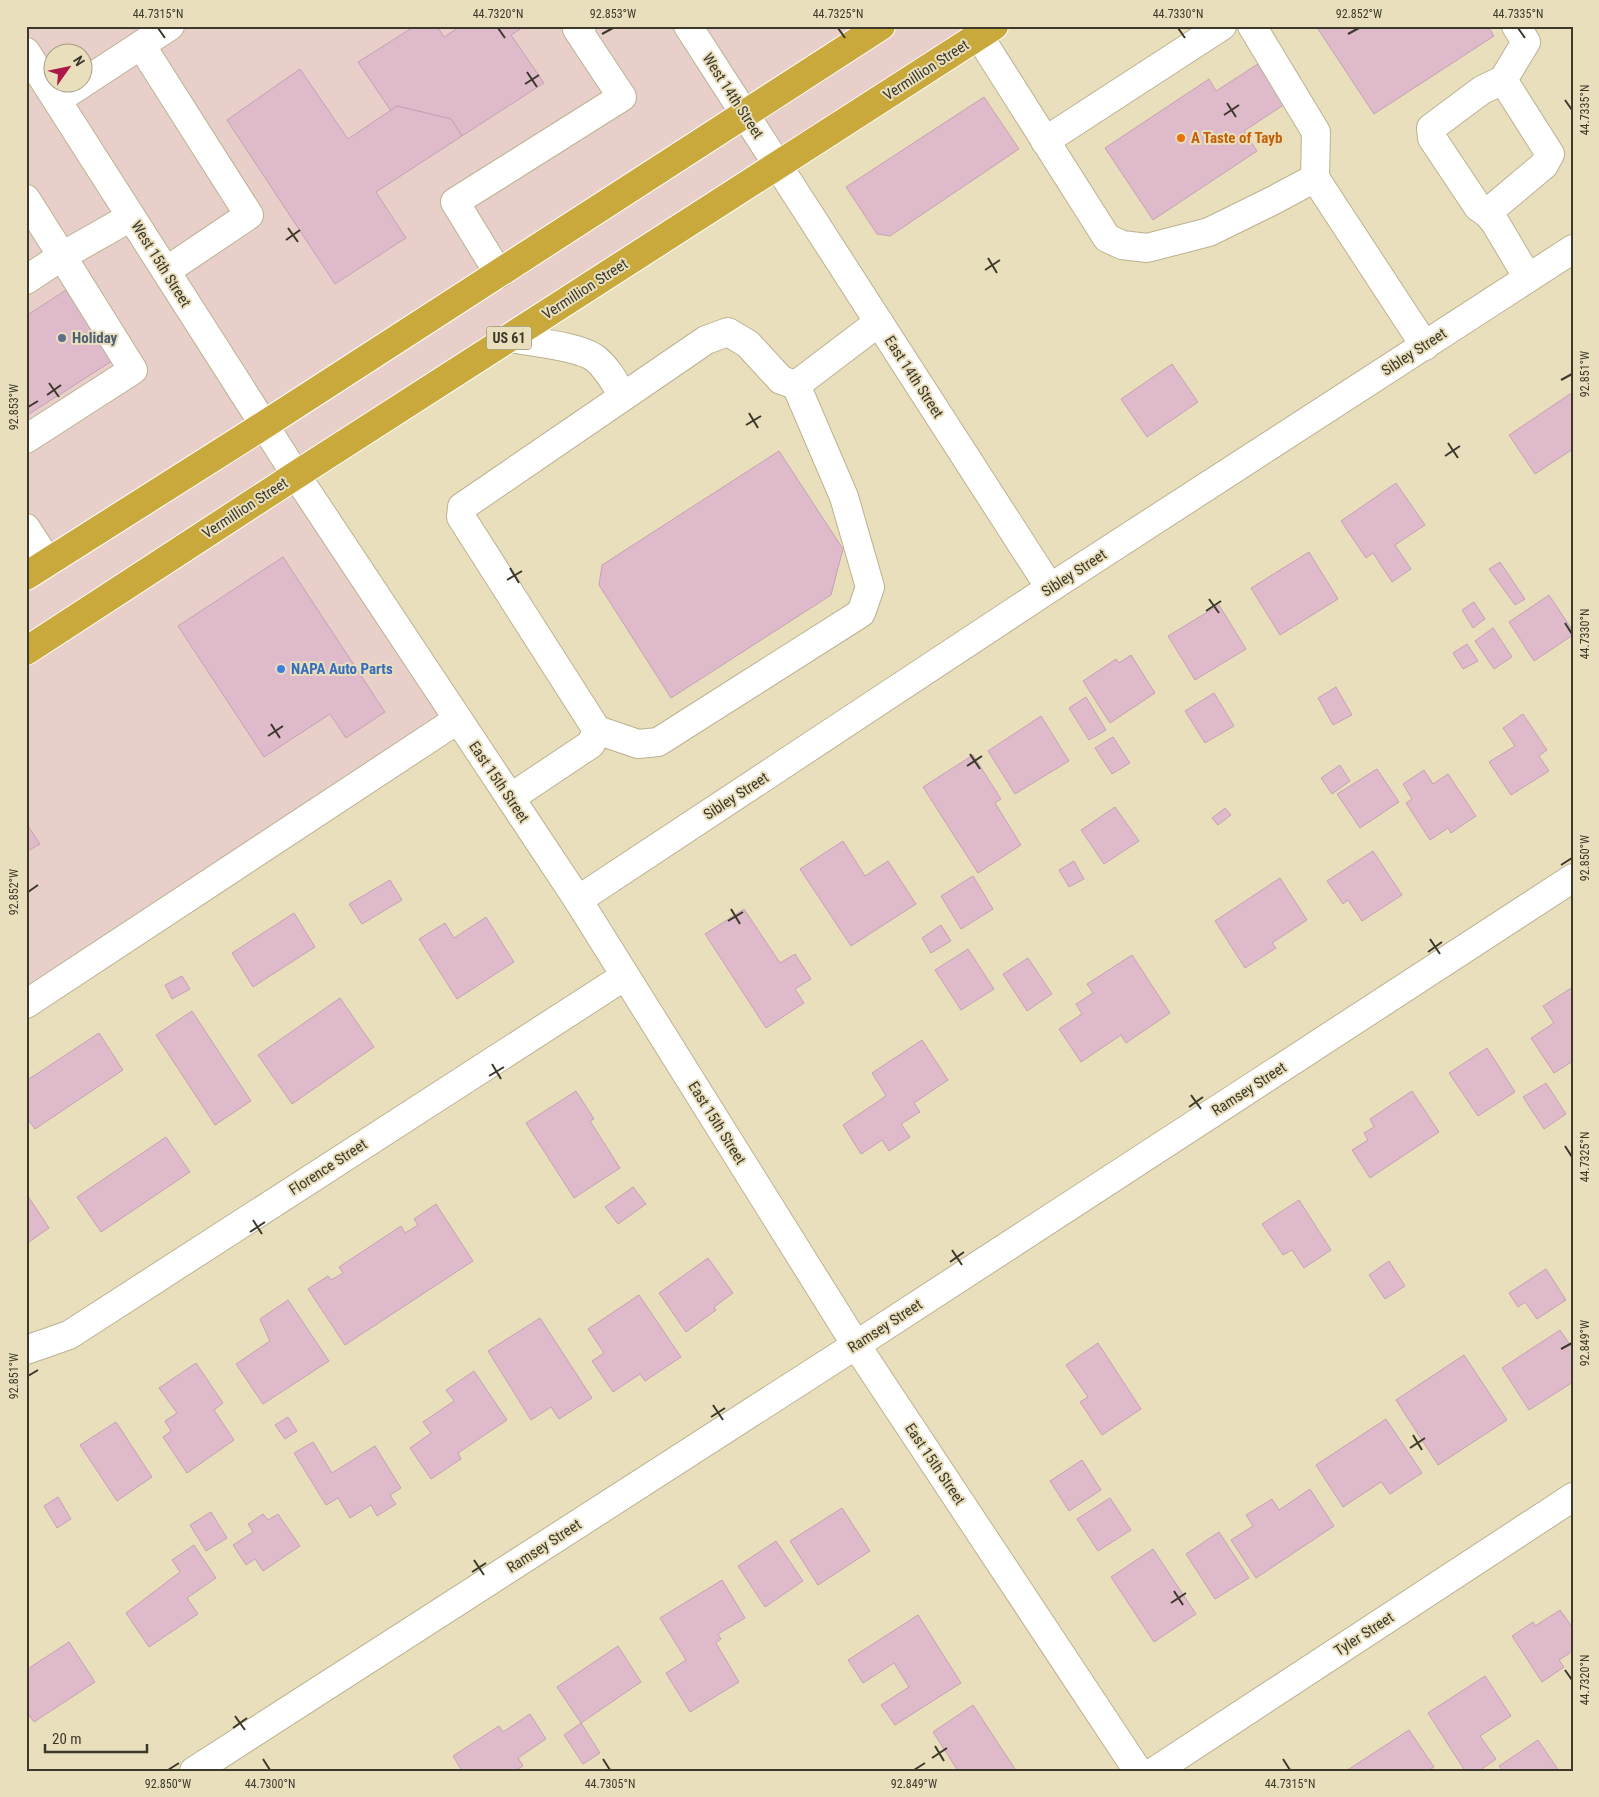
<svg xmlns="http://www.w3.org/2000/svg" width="1599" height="1797" font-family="'Roboto Condensed',sans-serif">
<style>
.commercial{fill:#e9cfc9;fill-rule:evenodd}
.building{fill:#debacb;stroke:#c5a2b3}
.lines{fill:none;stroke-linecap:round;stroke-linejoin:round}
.minor-casing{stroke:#bbb291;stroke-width:30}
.highway-casing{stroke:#fff;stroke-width:30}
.minor{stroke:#fff;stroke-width:28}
.highway{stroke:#c9a93b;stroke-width:28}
.ticks{fill:none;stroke:#3c382a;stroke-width:2}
.food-dot{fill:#e8710a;stroke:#e9dfbd;stroke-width:2}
.service-dot{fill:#5c6f8a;stroke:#e9dfbd;stroke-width:2}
.shop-dot{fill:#3f7fe0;stroke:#e9dfbd;stroke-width:2}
.labels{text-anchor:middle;stroke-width:4;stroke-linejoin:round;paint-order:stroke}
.shield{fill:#e9dfbd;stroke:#706a56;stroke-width:1}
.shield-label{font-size:14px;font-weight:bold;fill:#3c382a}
.street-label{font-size:15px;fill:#3c382a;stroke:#e9dfbd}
.food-label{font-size:15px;font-weight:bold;fill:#c56008;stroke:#e9dfbd;text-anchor:start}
.service-label{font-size:15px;font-weight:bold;fill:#4e5e75;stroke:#e9dfbd;text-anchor:start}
.shop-label{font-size:15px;font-weight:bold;fill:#366cbe;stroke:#e9dfbd;text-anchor:start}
.neatline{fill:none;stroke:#3c382a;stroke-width:2}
.ticks-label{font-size:12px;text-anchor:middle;fill:#3c382a}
</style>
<rect width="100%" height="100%" fill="#e9dfbd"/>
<path class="commercial" d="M 26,26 L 994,26 L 296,475 L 457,720 L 26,1004 ZM 52,52 L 82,52 L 82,82 L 52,82 Z"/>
<g class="building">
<path d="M 415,26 L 437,26 L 444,37 L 461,26 L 521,26 L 522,28 L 511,35 L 544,83 L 462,136 L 451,119 L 397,106 L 391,111 L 358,62 Z"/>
<path d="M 1316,26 L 1488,26 L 1494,36 L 1374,114 Z"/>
<path d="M 1261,62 L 1288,102 L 1244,131 L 1257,151 L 1153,220 L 1105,148 L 1209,79 L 1216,91 Z"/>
<path d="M 300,69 L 348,139 L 397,106 L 451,119 L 462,136 L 376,192 L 406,238 L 335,284 L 227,120 Z"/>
<path d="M 984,97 L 1019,149 L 890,236 L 877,234 L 846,187 Z"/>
<path d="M 66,290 L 112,361 L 26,416 L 26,316 Z"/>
<path d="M 1172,364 L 1198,402 L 1147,437 L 1121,399 Z"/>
<path d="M 1573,392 L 1573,449 L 1535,474 L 1509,435 Z"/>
<path d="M 779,451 L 843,549 L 831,595 L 671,698 L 599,585 L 602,565 Z"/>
<path d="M 1396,483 L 1425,525 L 1395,545 L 1411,569 L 1392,582 L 1373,553 L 1366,558 L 1341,521 Z"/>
<path d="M 1309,552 L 1338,599 L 1280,635 L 1251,588 Z"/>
<path d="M 283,557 L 385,712 L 346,738 L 330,714 L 264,757 L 178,626 Z"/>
<path d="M 1500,562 L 1525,599 L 1515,605 L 1489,569 Z"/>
<path d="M 1549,595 L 1573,631 L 1573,635 L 1534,661 L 1509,622 Z"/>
<path d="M 1474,602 L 1485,619 L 1473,628 L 1462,610 Z"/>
<path d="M 1219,605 L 1246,649 L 1195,680 L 1168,636 Z"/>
<path d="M 1493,628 L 1512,657 L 1494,669 L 1475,641 Z"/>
<path d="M 1467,644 L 1478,661 L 1463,669 L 1453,653 Z"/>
<path d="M 1131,655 L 1155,693 L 1110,723 L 1083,681 L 1116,659 L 1119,663 Z"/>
<path d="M 1336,687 L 1352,715 L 1333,725 L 1318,698 Z"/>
<path d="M 1214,693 L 1234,726 L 1205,743 L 1185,711 Z"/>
<path d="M 1086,697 L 1106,730 L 1089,740 L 1069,708 Z"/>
<path d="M 1523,714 L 1547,750 L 1539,756 L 1549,771 L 1511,795 L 1489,762 L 1515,746 L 1503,728 Z"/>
<path d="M 1041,716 L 1069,761 L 1015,794 L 988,751 Z"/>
<path d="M 1113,737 L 1130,763 L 1112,774 L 1095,748 Z"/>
<path d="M 973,755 L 1001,799 L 995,803 L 1021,845 L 978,873 L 923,787 Z"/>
<path d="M 1340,765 L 1350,781 L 1332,794 L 1321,778 Z"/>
<path d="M 1377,769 L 1399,802 L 1360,828 L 1337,794 Z"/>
<path d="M 1424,770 L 1433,784 L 1448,774 L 1476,816 L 1451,833 L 1448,828 L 1430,840 L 1406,803 L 1412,799 L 1403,784 Z"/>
<path d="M 1115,807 L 1139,841 L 1104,864 L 1081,830 Z"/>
<path d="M 1225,808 L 1231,815 L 1218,825 L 1212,818 Z"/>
<path d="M 26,823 L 40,844 L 26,852 Z"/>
<path d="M 843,841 L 865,876 L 888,861 L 916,904 L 851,946 L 800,869 Z"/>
<path d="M 1373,851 L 1402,895 L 1362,921 L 1348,900 L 1343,904 L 1327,881 Z"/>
<path d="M 1074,861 L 1084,879 L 1069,887 L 1059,870 Z"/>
<path d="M 973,876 L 993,909 L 961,929 L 941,896 Z"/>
<path d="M 1280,878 L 1307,920 L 1272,943 L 1276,948 L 1245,968 L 1215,921 Z"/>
<path d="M 390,880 L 402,900 L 362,924 L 349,904 Z"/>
<path d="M 744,909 L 780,963 L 795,954 L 811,979 L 795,989 L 804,1003 L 766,1028 L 705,934 Z"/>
<path d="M 294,913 L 315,947 L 253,987 L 232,953 Z"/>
<path d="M 486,917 L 514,962 L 457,999 L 419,939 L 445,923 L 454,938 Z"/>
<path d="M 941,925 L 951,941 L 931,953 L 922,938 Z"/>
<path d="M 968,949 L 994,989 L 961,1010 L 935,970 Z"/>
<path d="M 1132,955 L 1170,1013 L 1126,1043 L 1121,1035 L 1081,1062 L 1059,1029 L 1082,1014 L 1076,1004 L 1093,993 L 1087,984 Z"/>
<path d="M 1028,958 L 1052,994 L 1027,1011 L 1003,974 Z"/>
<path d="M 182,976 L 190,989 L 172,999 L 165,985 Z"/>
<path d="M 1573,987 L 1573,1061 L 1554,1073 L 1531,1038 L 1554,1023 L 1543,1006 Z"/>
<path d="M 340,998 L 374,1047 L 292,1104 L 258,1055 Z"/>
<path d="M 192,1011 L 251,1101 L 215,1125 L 156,1035 Z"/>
<path d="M 99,1033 L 123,1070 L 35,1129 L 26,1117 L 26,1081 Z"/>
<path d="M 922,1040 L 948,1080 L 914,1103 L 920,1112 L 901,1124 L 910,1137 L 889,1151 L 882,1140 L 861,1154 L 843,1125 L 886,1096 L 872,1073 Z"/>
<path d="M 1487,1048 L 1515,1092 L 1478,1116 L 1449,1073 Z"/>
<path d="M 1546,1083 L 1566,1114 L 1544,1129 L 1523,1097 Z"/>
<path d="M 576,1091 L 594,1119 L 590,1121 L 620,1168 L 574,1198 L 526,1123 Z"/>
<path d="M 1412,1091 L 1439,1132 L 1370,1178 L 1352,1150 L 1368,1140 L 1364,1133 L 1374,1127 L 1370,1119 Z"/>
<path d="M 166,1137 L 190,1172 L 101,1232 L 77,1197 Z"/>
<path d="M 633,1187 L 646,1204 L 618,1224 L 605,1207 Z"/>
<path d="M 26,1193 L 49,1228 L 26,1244 Z"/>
<path d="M 1299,1200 L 1331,1250 L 1304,1268 L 1292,1250 L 1283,1255 L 1262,1224 Z"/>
<path d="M 436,1204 L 473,1261 L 345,1345 L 308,1289 L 328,1276 L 331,1280 L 343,1273 L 339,1267 L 401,1226 L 405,1233 L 418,1225 L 414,1219 Z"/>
<path d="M 708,1258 L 733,1293 L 714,1307 L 716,1310 L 686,1332 L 659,1293 Z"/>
<path d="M 1389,1261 L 1405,1286 L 1385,1299 L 1369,1275 Z"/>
<path d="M 1546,1269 L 1566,1300 L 1537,1319 L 1525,1302 L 1518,1307 L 1509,1293 Z"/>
<path d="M 639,1295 L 681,1357 L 645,1381 L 640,1374 L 613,1392 L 592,1361 L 604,1353 L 588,1329 Z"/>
<path d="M 288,1300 L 329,1361 L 263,1404 L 236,1364 L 270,1341 L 260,1319 Z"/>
<path d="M 540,1318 L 592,1398 L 559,1419 L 551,1407 L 531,1420 L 488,1351 Z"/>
<path d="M 1560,1330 L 1573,1349 L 1573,1382 L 1529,1410 L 1502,1368 Z"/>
<path d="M 1098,1343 L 1141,1409 L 1102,1435 L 1080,1402 L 1088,1397 L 1066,1365 Z"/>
<path d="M 1464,1355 L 1507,1420 L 1438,1465 L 1396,1400 Z"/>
<path d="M 196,1363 L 223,1403 L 214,1410 L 234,1440 L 187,1473 L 163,1437 L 171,1431 L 165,1421 L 177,1413 L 159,1388 Z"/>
<path d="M 474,1371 L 507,1420 L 458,1453 L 461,1459 L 431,1479 L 410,1448 L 431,1433 L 423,1422 L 454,1401 L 446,1390 Z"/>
<path d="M 288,1417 L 297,1431 L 285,1439 L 275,1425 Z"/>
<path d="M 1386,1419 L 1422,1473 L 1390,1494 L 1381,1482 L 1343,1507 L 1316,1465 Z"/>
<path d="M 116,1422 L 152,1477 L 117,1501 L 80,1445 Z"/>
<path d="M 313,1442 L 332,1473 L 375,1446 L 401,1488 L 390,1495 L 396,1504 L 377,1516 L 371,1505 L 350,1518 L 338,1498 L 326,1505 L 294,1453 Z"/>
<path d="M 1082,1460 L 1101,1490 L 1069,1511 L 1050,1481 Z"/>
<path d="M 1310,1489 L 1334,1526 L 1256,1578 L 1231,1540 L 1253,1526 L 1246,1515 L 1272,1499 L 1279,1510 Z"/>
<path d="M 58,1497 L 71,1519 L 57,1528 L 44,1506 Z"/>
<path d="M 1110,1498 L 1131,1530 L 1098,1551 L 1077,1519 Z"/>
<path d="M 842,1508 L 870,1551 L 818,1585 L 790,1541 Z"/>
<path d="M 211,1512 L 227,1538 L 206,1551 L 190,1525 Z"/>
<path d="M 263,1514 L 268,1520 L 278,1514 L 300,1546 L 263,1571 L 255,1559 L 246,1565 L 233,1545 L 253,1532 L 248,1524 Z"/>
<path d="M 1219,1532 L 1249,1578 L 1215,1599 L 1186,1554 Z"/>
<path d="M 776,1541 L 803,1581 L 765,1607 L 738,1566 Z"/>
<path d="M 194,1545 L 216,1578 L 187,1598 L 198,1614 L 149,1647 L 126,1613 L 180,1572 L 172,1560 Z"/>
<path d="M 1153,1549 L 1196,1614 L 1154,1642 L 1111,1577 Z"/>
<path d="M 722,1580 L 745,1618 L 718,1634 L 721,1639 L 716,1643 L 739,1682 L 690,1712 L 666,1673 L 686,1660 L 660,1618 Z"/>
<path d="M 1560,1610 L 1573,1628 L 1573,1651 L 1559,1660 L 1564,1667 L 1542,1682 L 1512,1636 L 1533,1622 L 1535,1626 Z"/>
<path d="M 918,1615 L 961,1683 L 895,1725 L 881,1705 L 909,1687 L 894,1663 L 863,1683 L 848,1660 Z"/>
<path d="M 69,1642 L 95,1682 L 34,1722 L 26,1711 L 26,1670 Z"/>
<path d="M 618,1646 L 641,1682 L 581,1723 L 557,1687 Z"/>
<path d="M 1485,1676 L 1511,1716 L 1480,1736 L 1496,1759 L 1479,1771 L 1465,1771 L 1428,1713 Z"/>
<path d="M 973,1705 L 1015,1769 L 1012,1771 L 958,1771 L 933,1732 Z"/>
<path d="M 530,1714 L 546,1739 L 518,1758 L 523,1766 L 515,1771 L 462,1771 L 453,1756 L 499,1726 L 503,1732 Z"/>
<path d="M 581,1723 L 600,1753 L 583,1764 L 564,1735 Z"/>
<path d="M 1409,1730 L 1434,1767 L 1428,1771 L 1346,1771 Z"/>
<path d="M 1538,1740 L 1559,1771 L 1503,1771 L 1499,1766 Z"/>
</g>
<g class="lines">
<g class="minor-casing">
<g id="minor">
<path d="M 688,26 L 1050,588"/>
<path d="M 1252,26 L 1316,132 L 1315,178 L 1425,346"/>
<path d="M 1516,26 L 1526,42 L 1503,80 L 1550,154 L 1544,165 L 1487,213 L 1496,224 L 1528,278"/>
<path d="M 979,36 L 1107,238 L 1122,245 L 1147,248 L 1209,232 L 1274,200 L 1315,178"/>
<path d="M 141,45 L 249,215 L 166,271"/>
<path d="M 26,52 L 296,475 L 578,900 L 856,1345 L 1138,1771"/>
<path d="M 57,100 L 170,26"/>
<path d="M 1045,141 L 1222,26"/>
<path d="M 26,199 L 62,256 L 131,217"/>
<path d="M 1487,213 L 1478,207 L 1432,138 L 1431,128 L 1482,90 L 1503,80"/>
<path d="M 499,274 L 455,202 L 622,97 L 577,29 L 582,26"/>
<path d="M 26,280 L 62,256 L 133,370 L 26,439"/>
<path d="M 509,338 C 531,342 580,346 596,359 C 608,369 615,383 623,396"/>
<path d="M 26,528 L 48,562"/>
<path d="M 597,730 L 638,744 L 658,742 L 861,613 L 870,587 L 844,497 L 796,385"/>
<path d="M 510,798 L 591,744 L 597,730 L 461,517 L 462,507 L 706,340 L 728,332 L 748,344 L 781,380 L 796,385 L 879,322"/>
<path d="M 578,900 L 1050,588 L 1573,249"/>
<path d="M 26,1004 L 457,720"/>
<path d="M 26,1350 L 69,1335 L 625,976"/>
<path d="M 194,1771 L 856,1345 L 1573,878"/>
<path d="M 1155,1771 L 1573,1497"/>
</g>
</g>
<g class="highway-casing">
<g id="highway">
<path d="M 26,576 L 264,425 L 881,26"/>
<path d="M 26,651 L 296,475 L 994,26"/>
</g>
</g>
<use href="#minor" class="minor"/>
<use href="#highway" class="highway"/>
</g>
<path class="ticks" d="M 158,28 L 165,38M 498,28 L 505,38M 838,28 L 845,38M 1178,28 L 1185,38M 1518,28 L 1525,38M 602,34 L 613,28M 1348,34 L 1359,28M 527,72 L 537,87M 525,84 L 539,75M 1565,100 L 1572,110M 1227,103 L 1236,117M 1224,115 L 1239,105M 288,228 L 298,242M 286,240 L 300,230M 988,258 L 997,273M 985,270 L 1000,260M 1561,380 L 1572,374M 49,383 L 59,397M 47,395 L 61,385M 28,407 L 38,401M 749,413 L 758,428M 746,425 L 761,416M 1448,443 L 1458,458M 1445,456 L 1460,446M 510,568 L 519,583M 507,580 L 522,571M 1209,599 L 1219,613M 1206,611 L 1221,601M 1565,623 L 1572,634M 271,724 L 280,738M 268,736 L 283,726M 970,754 L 980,769M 967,766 L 982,756M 1561,865 L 1572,858M 28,892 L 38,885M 731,909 L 740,924M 728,921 L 743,912M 1430,939 L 1440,954M 1428,952 L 1442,942M 492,1064 L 501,1079M 489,1076 L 504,1067M 1191,1095 L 1201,1109M 1189,1107 L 1203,1097M 1565,1146 L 1572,1157M 253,1220 L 262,1234M 250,1232 L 265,1222M 952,1250 L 962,1265M 950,1262 L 964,1252M 1561,1349 L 1572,1343M 28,1376 L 38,1370M 713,1405 L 723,1420M 711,1417 L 725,1408M 1413,1435 L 1422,1450M 1410,1448 L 1425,1438M 474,1560 L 484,1575M 472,1572 L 486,1563M 1174,1591 L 1183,1605M 1171,1603 L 1186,1593M 1565,1670 L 1572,1680M 235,1716 L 245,1730M 233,1728 L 247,1718M 935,1746 L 944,1761M 932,1758 L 947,1748M 263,1759 L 270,1770M 603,1759 L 610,1770M 1283,1759 L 1290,1770M 168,1770 L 179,1763M 914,1770 L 925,1763"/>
<circle class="food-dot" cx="1181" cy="138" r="5"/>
<circle class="service-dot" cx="62" cy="338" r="5"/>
<circle class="shop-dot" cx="281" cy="669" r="5"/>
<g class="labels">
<rect class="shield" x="486.5" y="326.5" width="45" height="23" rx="4"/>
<g class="shield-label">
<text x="509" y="343">US 61</text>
</g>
<g class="street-label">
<text transform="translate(926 70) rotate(-33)" y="5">Vermillion Street</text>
<text transform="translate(733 96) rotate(57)" y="5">West 14th Street</text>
<text transform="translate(161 264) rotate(58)" y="5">West 15th Street</text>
<text transform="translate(585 289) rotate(-33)" y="5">Vermillion Street</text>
<text transform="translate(1414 352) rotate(-33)" y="5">Sibley Street</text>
<text transform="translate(914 377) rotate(57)" y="5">East 14th Street</text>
<text transform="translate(245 508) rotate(-33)" y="5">Vermillion Street</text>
<text transform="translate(1074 573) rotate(-33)" y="5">Sibley Street</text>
<text transform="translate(499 782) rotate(56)" y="5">East 15th Street</text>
<text transform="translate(736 796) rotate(-33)" y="5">Sibley Street</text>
<text transform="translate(1249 1089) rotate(-33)" y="5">Ramsey Street</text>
<text transform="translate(717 1123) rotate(58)" y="5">East 15th Street</text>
<text transform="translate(328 1167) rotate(-33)" y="5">Florence Street</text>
<text transform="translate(885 1326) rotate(-33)" y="5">Ramsey Street</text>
<text transform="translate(935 1464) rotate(56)" y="5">East 15th Street</text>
<text transform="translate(544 1546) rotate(-33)" y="5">Ramsey Street</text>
<text transform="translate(1364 1634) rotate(-33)" y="5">Tyler Street</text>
</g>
<g class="food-label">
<text x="1191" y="143">A Taste of Tayb</text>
</g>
<g class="service-label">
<text x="72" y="343">Holiday</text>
</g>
<g class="shop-label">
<text x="291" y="674">NAPA Auto Parts</text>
</g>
</g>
<rect width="1599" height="1797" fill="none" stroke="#e9dfbd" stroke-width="55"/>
<g transform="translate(68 68) rotate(57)"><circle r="24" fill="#e9dfbd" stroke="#a49c82"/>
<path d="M0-4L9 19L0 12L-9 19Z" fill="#ac1949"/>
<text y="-8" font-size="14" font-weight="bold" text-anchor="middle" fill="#3c382a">N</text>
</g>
<path d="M45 1744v8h102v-8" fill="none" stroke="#3c382a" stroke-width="2.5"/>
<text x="52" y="1744" font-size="15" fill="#3c382a" stroke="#e9dfbd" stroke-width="4" paint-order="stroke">20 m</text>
<rect x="28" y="28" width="1544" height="1742" class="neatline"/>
<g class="ticks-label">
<text x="158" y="18">44.7315°N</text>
<text x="498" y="18">44.7320°N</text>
<text x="613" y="18">92.853°W</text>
<text x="838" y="18">44.7325°N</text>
<text x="1178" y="18">44.7330°N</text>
<text x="1359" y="18">92.852°W</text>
<text x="1518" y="18">44.7335°N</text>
<text transform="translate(1585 110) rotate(-90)" y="4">44.7335°N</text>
<text transform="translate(1585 374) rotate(-90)" y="4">92.851°W</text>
<text transform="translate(14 407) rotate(-90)" y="4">92.853°W</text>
<text transform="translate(1585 634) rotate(-90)" y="4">44.7330°N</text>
<text transform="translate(1585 858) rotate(-90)" y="4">92.850°W</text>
<text transform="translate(14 892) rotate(-90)" y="4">92.852°W</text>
<text transform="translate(1585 1157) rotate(-90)" y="4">44.7325°N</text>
<text transform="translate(1585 1343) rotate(-90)" y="4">92.849°W</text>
<text transform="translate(14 1376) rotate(-90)" y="4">92.851°W</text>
<text transform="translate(1585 1680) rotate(-90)" y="4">44.7320°N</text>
<text x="168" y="1788">92.850°W</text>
<text x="270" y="1788">44.7300°N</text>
<text x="610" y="1788">44.7305°N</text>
<text x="914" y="1788">92.849°W</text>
<text x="1290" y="1788">44.7315°N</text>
</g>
</svg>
